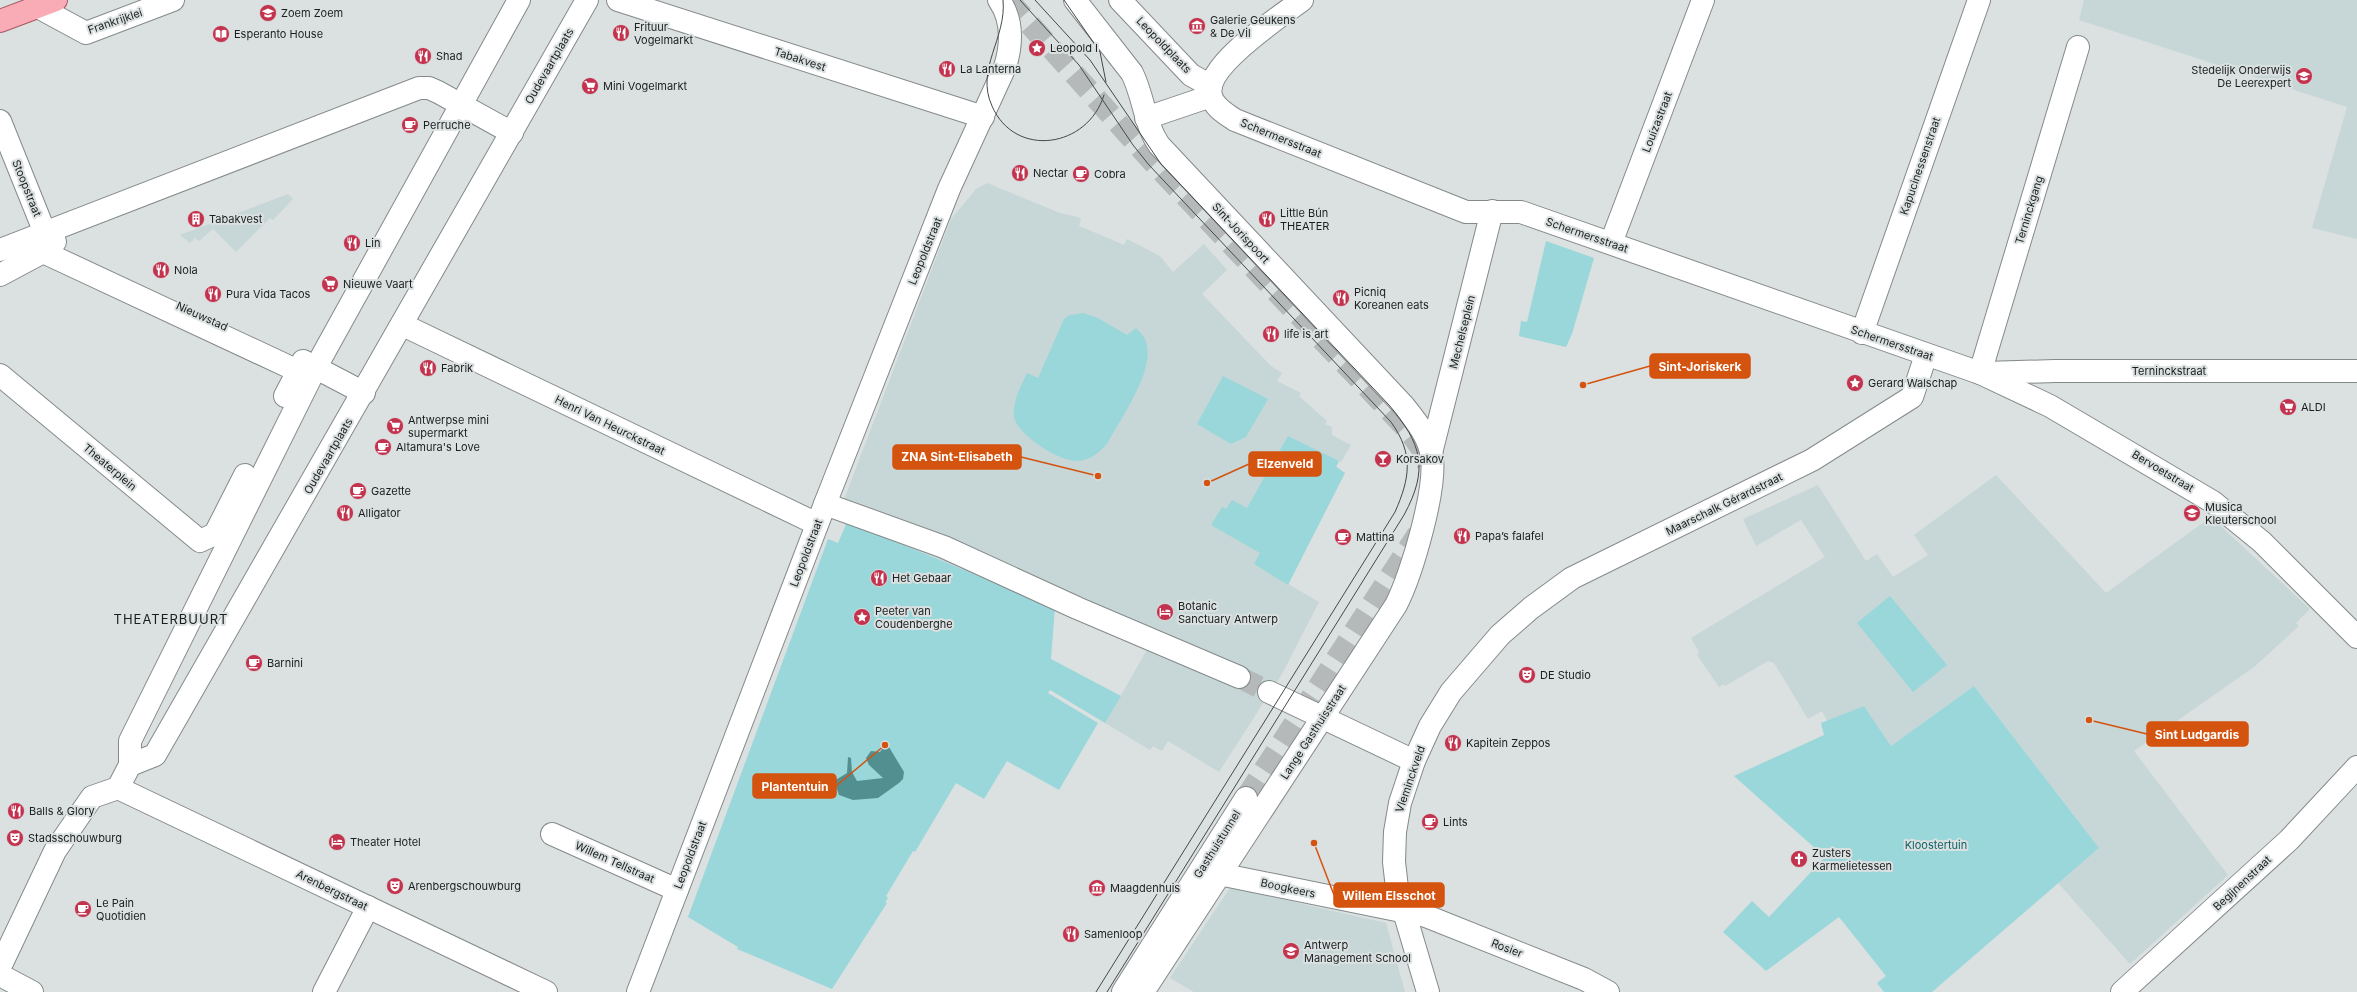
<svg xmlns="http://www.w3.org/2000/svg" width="2357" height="992" font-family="Inter,sans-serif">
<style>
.built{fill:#c7d6d6}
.green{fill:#9ad7da}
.water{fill:#528f91}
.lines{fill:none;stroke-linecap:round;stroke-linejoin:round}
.minor-tunnel{stroke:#b5b9ba;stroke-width:22;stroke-dasharray:22 11;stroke-linecap:butt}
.minor-casing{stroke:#848a8a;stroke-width:24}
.major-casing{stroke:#a95760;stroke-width:24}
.minor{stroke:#fff;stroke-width:22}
.major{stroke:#f9acb5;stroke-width:22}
.tram{stroke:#454849;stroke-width:1}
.labels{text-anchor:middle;stroke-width:4;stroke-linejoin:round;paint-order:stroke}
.poi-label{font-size:11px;fill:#1b1e1e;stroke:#dbe0e1;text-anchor:start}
.street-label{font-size:11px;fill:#1b1e1e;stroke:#dbe0e1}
.park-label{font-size:11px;fill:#0d6468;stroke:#dbe0e1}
.quarter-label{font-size:13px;letter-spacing:1px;fill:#1b1e1e;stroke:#dbe0e1}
.leader{fill:none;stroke:#d4530e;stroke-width:1.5}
.callout-dot{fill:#d4530e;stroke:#dbe0e1;stroke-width:1.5}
.callout{fill:#d4530e;stroke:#d4530e;stroke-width:1.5}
.callout-label{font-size:12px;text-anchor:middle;font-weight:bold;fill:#fff}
</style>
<rect width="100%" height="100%" fill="#dbe0e1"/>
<g class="built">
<path d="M 2084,0 L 2357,0 L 2357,239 L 2312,228 L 2347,107 L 2079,20 Z"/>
<path d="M 987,183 L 1060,213 L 1081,218 L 1079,226 L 1108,238 L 1124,245 L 1127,239 L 1160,256 L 1173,272 L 1204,244 L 1227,270 L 1202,294 L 1271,366 L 1282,373 L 1277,381 L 1301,393 L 1299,396 L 1327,421 L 1325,424 L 1332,427 L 1332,435 L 1351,445 L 1341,462 L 1339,461 L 1336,466 L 1345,473 L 1288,584 L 1319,602 L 1282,674 L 1219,772 L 1168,741 L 1162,751 L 1153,746 L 1150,750 L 1105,723 L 1148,648 L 1055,607 L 837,518 L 951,219 L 976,189 Z"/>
<path d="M 288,194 L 293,199 L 273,220 L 270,218 L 236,252 L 213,229 L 199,241 L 195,238 L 190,243 L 180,235 Z"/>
<path d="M 1996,475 L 2106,593 L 2211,517 L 2310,609 L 2296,623 L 2299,626 L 2254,667 L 2134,751 L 2228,875 L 2130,964 L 2058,883 L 2099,848 L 1974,686 L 1891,746 L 1864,706 L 1827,721 L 1822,711 L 1808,719 L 1774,663 L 1768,661 L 1725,686 L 1724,684 L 1719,687 L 1697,655 L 1699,652 L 1691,638 L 1825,557 L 1801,520 L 1756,546 L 1743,519 L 1818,485 L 1866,561 L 1877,554 L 1893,577 L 1928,555 L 1914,535 Z"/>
<path d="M 1232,885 L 1298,903 L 1386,923 L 1405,992 L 1194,992 L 1170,978 Z"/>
</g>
<g class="green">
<path d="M 1546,241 L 1594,258 L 1572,334 L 1566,347 L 1519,336 L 1521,321 L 1527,322 Z"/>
<path d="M 1083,313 L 1098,318 L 1127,335 L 1136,328 C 1141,333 1146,338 1147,346 C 1153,373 1120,420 1107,444 C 1099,453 1090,460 1078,461 C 1060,462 1018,436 1014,417 C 1012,402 1021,386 1027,373 L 1038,378 L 1064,319 L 1070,315 Z"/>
<path d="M 1223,376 L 1268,399 L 1246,437 L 1231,444 L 1197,424 Z"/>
<path d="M 1288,436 L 1339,461 L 1336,467 L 1345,473 L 1288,585 L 1254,564 L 1260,553 L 1211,525 L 1222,507 L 1226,509 L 1232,500 L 1247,508 Z"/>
<path d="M 847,522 L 1055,607 L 1051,659 L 1121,696 L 1105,723 L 1050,690 L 1048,693 L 1098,723 L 1059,790 L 1007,761 L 984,799 L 956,783 L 915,852 L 913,851 L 886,896 L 888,898 L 885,902 L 887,903 L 832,989 L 737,949 L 738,947 L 688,917 L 828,539 L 838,543 Z"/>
<path d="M 1890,596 L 1947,665 L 1913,692 L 1857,623 Z"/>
<path d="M 1974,686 L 2099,848 L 1932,992 L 1884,992 L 1877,983 L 1886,976 L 1839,917 L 1766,971 L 1723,932 L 1752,901 L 1769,917 L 1825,857 L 1734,776 L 1824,735 L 1821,723 L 1864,706 L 1891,746 Z"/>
</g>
<path class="water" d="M 889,747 L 904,772 L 903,779 L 899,783 L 878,798 L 853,800 L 839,795 L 834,781 L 847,773 L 848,757 L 851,758 L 852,772 L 857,781 L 883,778 L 869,765 L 866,758 L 871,751 L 880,752 L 883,748 Z"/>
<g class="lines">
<g class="minor-tunnel">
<path d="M 1008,0 L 1152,161 L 1409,431 L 1425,453 L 1428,465"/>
<path d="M 1239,677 L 1269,692"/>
<path d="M 1246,798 L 1418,534"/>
</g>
<g class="minor-casing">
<g id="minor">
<path d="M 618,0 L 983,117"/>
<path d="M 1075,0 L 1132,73 C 1144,97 1144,123 1159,145 L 1404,406 C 1415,420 1427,434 1431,452 C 1439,484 1411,576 1396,605 L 1143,992"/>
<path d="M 1120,0 L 1191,75 L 1211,86"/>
<path d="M 1302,0 C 1280,17 1203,66 1211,96 C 1214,107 1226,114 1235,120 L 1466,212 L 1521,212 L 1980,373 L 2050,406 L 2213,502 L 2262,542 L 2357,637"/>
<path d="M 38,7 L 86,33 L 173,0"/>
<path d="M 1146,118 L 1211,96"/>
<path d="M 0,121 L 45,233 L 55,242"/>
<path d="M 1611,243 L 1703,0"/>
<path d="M 0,250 L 419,88 L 429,88 L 438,92 L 512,133"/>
<path d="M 0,275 L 43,252 L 298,371 L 285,396"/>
<path d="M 403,325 L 817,524"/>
<path d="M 1862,333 L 1979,0"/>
<path d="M 303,361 L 364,393"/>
<path d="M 1980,373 L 2078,47"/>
<path d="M 1984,373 L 2055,371 L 2357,371"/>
<path d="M 0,375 L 200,541 L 215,534 L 245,475"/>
<path d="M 1431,453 L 1492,211"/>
<path d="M 825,504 L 944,547 L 1077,608 L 1239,677"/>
<path d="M 1269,692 L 1414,761"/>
<path d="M 130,765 L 130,741 L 316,367 L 519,0"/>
<path d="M 118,788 L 130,765 L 155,755 L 587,0"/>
<path d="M 118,788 L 546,992"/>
<path d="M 552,834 L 677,890"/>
<path d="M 1219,874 L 1426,916 L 1584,979 L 1608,992"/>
<path d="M 0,967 L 55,851 L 92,797 L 118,788"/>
<path d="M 0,975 L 32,992"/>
<path d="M 324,992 L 368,907"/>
<path d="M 638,992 L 825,504 L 949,189 L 1005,67 C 1012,44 1013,20 999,0"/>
<path d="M 1123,992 L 1246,798"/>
<path d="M 1428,992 L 1397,888 L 1394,862 L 1395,832 L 1400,803 L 1414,761 L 1430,726 L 1451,692 L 1500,635 L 1531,608 L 1572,578 L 1812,460 L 1912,397 L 1926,355"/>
<path d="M 2122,992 L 2289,840 L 2357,767"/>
</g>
</g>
<g class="major-casing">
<path id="major" d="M 0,21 L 56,0"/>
</g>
<use href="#minor" class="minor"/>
<use href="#major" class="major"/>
<g class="tram">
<path d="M 1003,0 C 1007,38 975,69 992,106 C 1015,159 1088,148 1104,95"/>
<path d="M 1020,0 L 1079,65 L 1133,145 L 1149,165 L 1391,422 C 1414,454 1410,478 1395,512 L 1096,992"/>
<path d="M 1035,0 L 1090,60 L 1161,164 L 1389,405 C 1422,444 1429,469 1404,515 L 1107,992"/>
<path d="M 1064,0 L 1100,52 L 1106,82"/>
</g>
</g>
<defs>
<g id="school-disc" transform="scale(0.9)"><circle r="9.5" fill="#c3334e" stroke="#dbe0e1"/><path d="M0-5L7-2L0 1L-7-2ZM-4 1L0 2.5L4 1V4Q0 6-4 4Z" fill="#fff"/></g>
<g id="museum-disc" transform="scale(0.9)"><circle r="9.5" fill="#c3334e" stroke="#dbe0e1"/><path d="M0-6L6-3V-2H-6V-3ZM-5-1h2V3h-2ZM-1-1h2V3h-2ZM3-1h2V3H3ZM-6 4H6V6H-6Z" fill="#fff"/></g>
<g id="restaurant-disc" transform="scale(0.9)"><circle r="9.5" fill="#c3334e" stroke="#dbe0e1"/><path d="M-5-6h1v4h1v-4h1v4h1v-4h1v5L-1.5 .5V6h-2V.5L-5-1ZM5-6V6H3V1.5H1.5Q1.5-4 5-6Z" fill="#fff"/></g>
<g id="library-disc" transform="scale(0.9)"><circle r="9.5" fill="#c3334e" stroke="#dbe0e1"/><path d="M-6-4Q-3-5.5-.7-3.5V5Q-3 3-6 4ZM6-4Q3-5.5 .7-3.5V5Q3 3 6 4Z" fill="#fff"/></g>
<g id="sight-disc" transform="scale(0.9)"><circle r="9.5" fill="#c3334e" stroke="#dbe0e1"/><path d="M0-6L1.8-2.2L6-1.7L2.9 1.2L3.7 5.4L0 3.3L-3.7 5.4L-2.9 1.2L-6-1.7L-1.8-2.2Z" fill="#fff"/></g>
<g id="supermarket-disc" transform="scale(0.9)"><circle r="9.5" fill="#c3334e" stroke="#dbe0e1"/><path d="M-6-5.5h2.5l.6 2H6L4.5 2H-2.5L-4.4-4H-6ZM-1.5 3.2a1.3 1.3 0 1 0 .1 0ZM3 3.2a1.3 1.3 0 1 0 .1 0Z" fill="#fff"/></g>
<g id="cafe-disc" transform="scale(0.9)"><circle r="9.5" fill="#c3334e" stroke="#dbe0e1"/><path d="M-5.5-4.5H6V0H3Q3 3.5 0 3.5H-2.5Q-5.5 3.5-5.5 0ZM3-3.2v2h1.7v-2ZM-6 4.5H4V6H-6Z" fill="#fff"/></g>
<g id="building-disc" transform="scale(0.9)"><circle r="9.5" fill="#c3334e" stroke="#dbe0e1"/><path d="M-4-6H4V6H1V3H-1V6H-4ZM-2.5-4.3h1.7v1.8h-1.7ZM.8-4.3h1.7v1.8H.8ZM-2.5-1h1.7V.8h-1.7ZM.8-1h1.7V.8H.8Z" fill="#fff"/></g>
<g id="bar-disc" transform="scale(0.9)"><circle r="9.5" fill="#c3334e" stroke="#dbe0e1"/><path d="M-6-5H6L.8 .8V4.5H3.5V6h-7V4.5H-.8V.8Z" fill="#fff"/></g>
<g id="hotel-disc" transform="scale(0.9)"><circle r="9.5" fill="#c3334e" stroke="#dbe0e1"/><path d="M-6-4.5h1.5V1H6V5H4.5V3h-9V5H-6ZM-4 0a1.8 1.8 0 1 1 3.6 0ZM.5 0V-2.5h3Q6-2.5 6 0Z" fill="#fff"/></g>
<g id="theatre-disc" transform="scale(0.9)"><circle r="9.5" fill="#c3334e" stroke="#dbe0e1"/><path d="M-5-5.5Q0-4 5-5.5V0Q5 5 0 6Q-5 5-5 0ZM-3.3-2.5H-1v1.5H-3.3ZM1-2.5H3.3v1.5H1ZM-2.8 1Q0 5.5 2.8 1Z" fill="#fff"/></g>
<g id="church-disc" transform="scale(0.9)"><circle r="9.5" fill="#c3334e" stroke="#dbe0e1"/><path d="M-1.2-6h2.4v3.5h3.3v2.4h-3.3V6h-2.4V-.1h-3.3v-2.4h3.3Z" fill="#fff"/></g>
<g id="university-disc" transform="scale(0.9)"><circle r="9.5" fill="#c3334e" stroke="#dbe0e1"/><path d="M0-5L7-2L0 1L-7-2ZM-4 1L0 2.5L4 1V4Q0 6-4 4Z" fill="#fff"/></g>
</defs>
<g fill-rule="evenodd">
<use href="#school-disc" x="268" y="13"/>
<use href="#museum-disc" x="1197" y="26"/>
<use href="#restaurant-disc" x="621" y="33"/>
<use href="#library-disc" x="221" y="34"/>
<use href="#sight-disc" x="1037" y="48"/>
<use href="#restaurant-disc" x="423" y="56"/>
<use href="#restaurant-disc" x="947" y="69"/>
<use href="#school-disc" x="2304" y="76"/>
<use href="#supermarket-disc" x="590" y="86"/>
<use href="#cafe-disc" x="410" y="125"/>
<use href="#restaurant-disc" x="1020" y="173"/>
<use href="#cafe-disc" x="1081" y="174"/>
<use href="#building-disc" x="196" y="219"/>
<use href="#restaurant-disc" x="1267" y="219"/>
<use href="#restaurant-disc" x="352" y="243"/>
<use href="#restaurant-disc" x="161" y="270"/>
<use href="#supermarket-disc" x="330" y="284"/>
<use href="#restaurant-disc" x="213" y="294"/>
<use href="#restaurant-disc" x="1341" y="298"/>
<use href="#restaurant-disc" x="1271" y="334"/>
<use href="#restaurant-disc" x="428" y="368"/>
<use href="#sight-disc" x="1855" y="383"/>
<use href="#supermarket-disc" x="2288" y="407"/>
<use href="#supermarket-disc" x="395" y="426"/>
<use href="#cafe-disc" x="383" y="447"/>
<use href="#bar-disc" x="1383" y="459"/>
<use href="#cafe-disc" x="358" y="491"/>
<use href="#restaurant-disc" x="345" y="513"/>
<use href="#school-disc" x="2192" y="513"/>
<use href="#restaurant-disc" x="1462" y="536"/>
<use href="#cafe-disc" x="1343" y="537"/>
<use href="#restaurant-disc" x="879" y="578"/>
<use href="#hotel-disc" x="1165" y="612"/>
<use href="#sight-disc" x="862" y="617"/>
<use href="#cafe-disc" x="254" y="663"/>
<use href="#theatre-disc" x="1527" y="675"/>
<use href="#restaurant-disc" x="1453" y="743"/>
<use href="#restaurant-disc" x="16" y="811"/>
<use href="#cafe-disc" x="1430" y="822"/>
<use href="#theatre-disc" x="15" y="838"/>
<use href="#hotel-disc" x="337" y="842"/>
<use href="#church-disc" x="1799" y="859"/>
<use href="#theatre-disc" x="395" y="886"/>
<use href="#museum-disc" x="1097" y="888"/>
<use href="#cafe-disc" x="83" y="909"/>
<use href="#restaurant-disc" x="1071" y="934"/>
<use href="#university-disc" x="1291" y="951"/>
</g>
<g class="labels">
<g class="poi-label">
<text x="281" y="17">Zoem Zoem</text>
<text x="1210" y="24">Galerie Geukens<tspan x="1210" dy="13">&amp; De Vil</tspan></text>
<text x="634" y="31">Frituur<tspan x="634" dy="13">Vogelmarkt</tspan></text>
<text x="234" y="38">Esperanto House</text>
<text x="1050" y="52">Leopold I</text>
<text x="436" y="60">Shad</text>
<text x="960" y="73">La Lanterna</text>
<text x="2291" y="74" text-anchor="end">Stedelijk Onderwijs<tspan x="2291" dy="13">De Leerexpert</tspan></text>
<text x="603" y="90">Mini Vogelmarkt</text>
<text x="423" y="129">Perruche</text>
<text x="1033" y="177">Nectar</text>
<text x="1094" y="178">Cobra</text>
<text x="1280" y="217">Little Bún<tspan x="1280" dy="13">THEATER</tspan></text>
<text x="209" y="223">Tabakvest</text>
<text x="365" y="247">Lin</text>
<text x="174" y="274">Nola</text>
<text x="343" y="288">Nieuwe Vaart</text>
<text x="1354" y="296">Picniq<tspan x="1354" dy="13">Koreanen eats</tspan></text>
<text x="226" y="298">Pura Vida Tacos</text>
<text x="1284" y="338">life is art</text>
<text x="441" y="372">Fabrik</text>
<text x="1868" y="387">Gerard Walschap</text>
<text x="2301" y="411">ALDI</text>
<text x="408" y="424">Antwerpse mini<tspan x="408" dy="13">supermarkt</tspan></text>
<text x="396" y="451">Altamura's Love</text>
<text x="1396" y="463">Korsakov</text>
<text x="371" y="495">Gazette</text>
<text x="2205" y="511">Musica<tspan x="2205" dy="13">Kleuterschool</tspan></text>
<text x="358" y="517">Alligator</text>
<text x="1475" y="540">Papa’s falafel</text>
<text x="1356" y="541">Mattina</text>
<text x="892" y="582">Het Gebaar</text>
<text x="1178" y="610">Botanic<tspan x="1178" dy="13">Sanctuary Antwerp</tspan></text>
<text x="875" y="615">Peeter van<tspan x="875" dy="13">Coudenberghe</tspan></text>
<text x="267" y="667">Barnini</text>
<text x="1540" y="679">DE Studio</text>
<text x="1466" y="747">Kapitein Zeppos</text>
<text x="29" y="815">Balls &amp; Glory</text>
<text x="1443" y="826">Lints</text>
<text x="28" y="842">Stadsschouwburg</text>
<text x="350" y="846">Theater Hotel</text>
<text x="1812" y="857">Zusters<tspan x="1812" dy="13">Karmelietessen</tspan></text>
<text x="408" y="890">Arenbergschouwburg</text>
<text x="1110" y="892">Maagdenhuis</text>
<text x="96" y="907">Le Pain<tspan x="96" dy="13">Quotidien</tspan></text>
<text x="1084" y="938">Samenloop</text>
<text x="1304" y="949">Antwerp<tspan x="1304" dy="13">Management School</tspan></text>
</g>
<g class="street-label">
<text transform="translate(115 21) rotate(-19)" y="4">Frankrijklei</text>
<text transform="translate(1164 45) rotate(46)" y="4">Leopoldplaats</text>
<text transform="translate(800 59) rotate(18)" y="4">Tabakvest</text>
<text transform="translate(549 66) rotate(-60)" y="4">Oudevaartplaats</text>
<text transform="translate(1657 122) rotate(-69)" y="4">Louizastraat</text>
<text transform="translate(1281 138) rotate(22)" y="4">Schermersstraat</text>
<text transform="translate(1920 166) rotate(-71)" y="4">Kapucinessenstraat</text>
<text transform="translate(27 188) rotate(68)" y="4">Stoopstraat</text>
<text transform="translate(2029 210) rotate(-73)" y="4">Terninckgang</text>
<text transform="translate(1241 233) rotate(47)" y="4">Sint-Jorispoort</text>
<text transform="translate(1587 235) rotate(19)" y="4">Schermersstraat</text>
<text transform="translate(925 251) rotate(-68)" y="4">Leopoldstraat</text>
<text transform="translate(202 316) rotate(24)" y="4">Nieuwstad</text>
<text transform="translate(1462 332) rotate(-76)" y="4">Mechelseplein</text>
<text transform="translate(1892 343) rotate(19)" y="4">Schermersstraat</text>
<text x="2169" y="375">Terninckstraat</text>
<text transform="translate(610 425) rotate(26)" y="4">Henri Van Heurckstraat</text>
<text transform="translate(328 456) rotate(-60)" y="4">Oudevaartplaats</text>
<text transform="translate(110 467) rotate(40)" y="4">Theaterplein</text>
<text transform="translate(2163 471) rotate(31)" y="4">Bervoetstraat</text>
<text transform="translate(1724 504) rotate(-26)" y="4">Maarschalk Gérardstraat</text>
<text transform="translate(806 553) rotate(-69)" y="4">Leopoldstraat</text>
<text transform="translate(1313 732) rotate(-57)" y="4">Lange Gasthuisstraat</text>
<text transform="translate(1410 779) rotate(-71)" y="4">Vleminckveld</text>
<text transform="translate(1217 844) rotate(-58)" y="4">Gasthuistunnel</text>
<text transform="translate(690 855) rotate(-69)" y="4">Leopoldstraat</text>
<text transform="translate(615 862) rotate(24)" y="4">Willem Tellstraat</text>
<text transform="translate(2242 883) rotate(-43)" y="4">Begijnenstraat</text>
<text transform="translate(1288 888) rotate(12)" y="4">Boogkeers</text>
<text transform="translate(332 890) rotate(26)" y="4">Arenbergstraat</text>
<text transform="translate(1507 948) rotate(21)" y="4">Rosier</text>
</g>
<g class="park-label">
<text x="1936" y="849">Kloostertuin</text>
</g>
<g class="quarter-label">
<text x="171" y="624">THEATERBUURT</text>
</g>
</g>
<path class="leader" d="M1583 385L1650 366M1098 476L1021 457M1207 483L1249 464M2089 720L2147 734M885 745L836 786M1314 843L1334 895"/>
<g class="callout-dot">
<circle cx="1583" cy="385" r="4"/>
<circle cx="1098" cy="476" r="4"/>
<circle cx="1207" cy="483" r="4"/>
<circle cx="2089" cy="720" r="4"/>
<circle cx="885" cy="745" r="4"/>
<circle cx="1314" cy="843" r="4"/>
</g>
<g class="callout">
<rect x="1650" y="354" width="100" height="24" rx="4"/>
<rect x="893" y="445" width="128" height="24" rx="4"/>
<rect x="1249" y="452" width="72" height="24" rx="4"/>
<rect x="2147" y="722" width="101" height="24" rx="4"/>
<rect x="753" y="774" width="83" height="24" rx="4"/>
<rect x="1334" y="883" width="110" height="24" rx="4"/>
</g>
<g class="callout-label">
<text x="1700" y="371">Sint-Joriskerk</text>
<text x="957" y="461">ZNA Sint-Elisabeth</text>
<text x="1285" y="468">Elzenveld</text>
<text x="2197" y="739">Sint Ludgardis</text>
<text x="795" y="791">Plantentuin</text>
<text x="1389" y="900">Willem Elsschot</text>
</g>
</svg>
